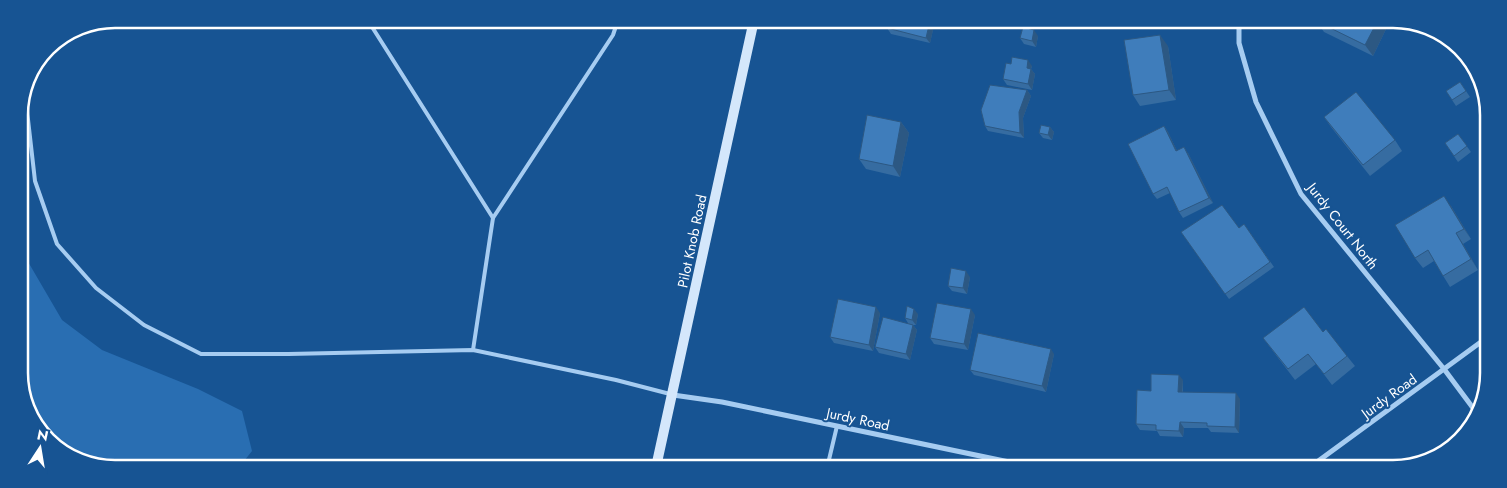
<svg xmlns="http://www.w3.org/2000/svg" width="1507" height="488" font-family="Jost,sans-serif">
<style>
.green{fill:#296eb2}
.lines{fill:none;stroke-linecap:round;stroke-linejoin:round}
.lane{stroke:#a6ccf1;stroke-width:4}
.street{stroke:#a6ccf1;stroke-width:5}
.secondary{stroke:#d4e7fb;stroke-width:10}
.wall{fill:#366ca1}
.shaded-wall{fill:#2c5883}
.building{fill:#3f7dbb;stroke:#2c5883}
.labels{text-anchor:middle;stroke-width:4;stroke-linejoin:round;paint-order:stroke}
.street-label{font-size:14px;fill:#fff;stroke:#175493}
.rim{fill:none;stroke:#fff;stroke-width:2.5}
</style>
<rect width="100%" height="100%" fill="#175493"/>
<path class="green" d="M 20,248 L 62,320 L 102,350 L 198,389 L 242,411 L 252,451 L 240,466 L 89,466 L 43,437 L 21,392 Z"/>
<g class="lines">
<g class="lane">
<path d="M 367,19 L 493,218"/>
<path d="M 32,79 L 26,102 L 35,181 L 57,244 L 96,288 L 144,325 L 201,354 L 288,354 L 473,350 L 616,380 L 670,394"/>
<path d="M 473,350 L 493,218 L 613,35 L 618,20"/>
<path d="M 827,468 L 837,426"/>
</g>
<g class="street">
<path d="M 1239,22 L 1239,43 L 1256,102 L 1301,194 L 1444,369 L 1476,412"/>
<path d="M 673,395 L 722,402 L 1038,468"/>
<path d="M 1306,469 L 1310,467 L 1485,339"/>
</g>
<path class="secondary" d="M 656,467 L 754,20"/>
</g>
<g class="wall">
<path d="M 889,21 L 935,21 L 930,43 L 891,34 L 887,28 Z"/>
<path d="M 1317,22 L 1389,22 L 1389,23 L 1373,56 L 1324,32 Z"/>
<path d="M 1038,36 L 1036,47 L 1024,44 L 1020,38 Z"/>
<path d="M 1168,46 L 1176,100 L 1140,106 L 1133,95 Z"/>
<path d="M 1011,64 L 1032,66 L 1031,69 L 1035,74 L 1032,90 L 1007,85 L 1003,79 Z"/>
<path d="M 1460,82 L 1470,97 L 1456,106 L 1452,100 Z"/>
<path d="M 1027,90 L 1031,96 L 1023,118 L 1024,138 L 988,131 L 985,126 Z"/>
<path d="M 1324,117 L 1395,140 L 1402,151 L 1370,176 L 1331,127 Z"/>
<path d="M 901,122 L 909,133 L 900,177 L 866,169 L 859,159 Z"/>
<path d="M 1164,126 L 1168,132 L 1177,151 L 1188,153 L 1213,203 L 1183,218 L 1179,212 L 1170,193 L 1157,199 L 1153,194 Z"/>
<path d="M 1050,127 L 1054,132 L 1052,140 L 1043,138 L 1039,133 Z"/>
<path d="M 1458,134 L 1471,152 L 1458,162 L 1445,143 Z"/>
<path d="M 1451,206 L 1471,239 L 1463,244 L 1478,270 L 1450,287 L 1434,261 L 1423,268 L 1415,258 Z"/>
<path d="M 1244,224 L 1274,267 L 1229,299 L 1181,232 L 1239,228 Z"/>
<path d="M 970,277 L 967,294 L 952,291 L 948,286 Z"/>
<path d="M 880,313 L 873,351 L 834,343 L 830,337 Z"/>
<path d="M 918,314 L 916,325 L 913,325 L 917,330 L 910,360 L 879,353 L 875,347 L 908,323 L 905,318 Z"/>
<path d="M 975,315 L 968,350 L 934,344 L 930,338 Z"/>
<path d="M 1323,332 L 1347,356 L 1355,366 L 1332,385 L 1316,364 L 1295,380 L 1263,338 Z"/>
<path d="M 1054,354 L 1046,392 L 974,375 L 970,370 Z"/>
<path d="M 1183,380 L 1183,392 L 1240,399 L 1239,433 L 1211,432 L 1208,428 L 1184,428 L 1183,437 L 1160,436 L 1157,431 L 1140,430 L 1136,424 L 1151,391 Z"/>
</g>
<g class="shaded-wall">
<path d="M 930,21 L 935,21 L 930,43 L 926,38 Z"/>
<path d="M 1377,22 L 1389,23 L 1373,56 L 1365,45 Z"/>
<path d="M 1034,30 L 1038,36 L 1036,47 L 1032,41 Z"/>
<path d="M 1160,35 L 1168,46 L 1176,100 L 1169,90 Z"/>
<path d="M 1028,60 L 1032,66 L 1031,69 L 1035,74 L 1032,90 L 1028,84 L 1027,68 Z"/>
<path d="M 1027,90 L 1031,96 L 1023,118 L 1024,138 L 1020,133 L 1019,112 Z"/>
<path d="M 901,122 L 909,133 L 900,177 L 893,166 Z"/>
<path d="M 1164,126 L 1168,132 L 1180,157 L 1176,151 Z"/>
<path d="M 1050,127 L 1054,132 L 1052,140 L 1048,135 Z"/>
<path d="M 1184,147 L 1188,153 L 1213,203 L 1209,198 Z"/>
<path d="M 1444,196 L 1451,206 L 1471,239 L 1464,229 Z"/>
<path d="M 1456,233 L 1463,244 L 1478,270 L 1471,259 Z"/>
<path d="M 966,271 L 970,277 L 967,294 L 963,288 Z"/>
<path d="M 876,307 L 880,313 L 873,351 L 869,345 Z"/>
<path d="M 914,309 L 918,314 L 916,325 L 912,320 Z"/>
<path d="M 971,309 L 975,315 L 968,350 L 964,344 Z"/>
<path d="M 913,325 L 917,330 L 910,360 L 906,354 Z"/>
<path d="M 1051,349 L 1054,354 L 1046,392 L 1042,386 Z"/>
<path d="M 1179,375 L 1183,380 L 1182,398 L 1178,392 Z"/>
<path d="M 1236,393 L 1240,399 L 1239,433 L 1235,427 Z"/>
<path d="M 1180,422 L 1184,428 L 1183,437 L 1179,431 Z"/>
</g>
<g class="building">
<path d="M 889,21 L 930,21 L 926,38 L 887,28 Z"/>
<path d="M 1318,22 L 1377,22 L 1365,45 Z"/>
<path d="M 1023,27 L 1034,30 L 1032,41 L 1020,38 Z"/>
<path d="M 1160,35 L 1169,90 L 1133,95 L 1124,40 Z"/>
<path d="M 1012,57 L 1028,60 L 1027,68 L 1031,69 L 1028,84 L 1003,79 L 1006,63 L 1011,64 Z"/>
<path d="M 1460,82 L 1466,91 L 1452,100 L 1446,91 Z"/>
<path d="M 990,85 L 1027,90 L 1019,112 L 1020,133 L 985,126 L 981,110 Z"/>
<path d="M 1356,92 L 1395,140 L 1363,165 L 1324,117 Z"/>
<path d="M 867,115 L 901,122 L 893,166 L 859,159 Z"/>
<path d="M 1041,125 L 1050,127 L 1048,135 L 1039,133 Z"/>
<path d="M 1164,126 L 1176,151 L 1184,147 L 1209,198 L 1179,212 L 1167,187 L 1153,194 L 1128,144 Z"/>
<path d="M 1458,134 L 1467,146 L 1454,156 L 1445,143 Z"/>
<path d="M 1444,196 L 1464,229 L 1456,233 L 1471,259 L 1443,276 L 1428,250 L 1415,258 L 1395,225 Z"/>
<path d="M 1222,205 L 1239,228 L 1244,224 L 1270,262 L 1225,294 L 1181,232 Z"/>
<path d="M 951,268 L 966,271 L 963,288 L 948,286 Z"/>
<path d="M 838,299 L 876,307 L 869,345 L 830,337 Z"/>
<path d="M 937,303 L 971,309 L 964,344 L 930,338 Z"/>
<path d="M 907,306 L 914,309 L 912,320 L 905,318 Z"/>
<path d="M 1304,307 L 1323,332 L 1326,329 L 1347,356 L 1324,374 L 1308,354 L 1288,369 L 1263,338 Z"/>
<path d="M 883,317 L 913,325 L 906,354 L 875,347 Z"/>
<path d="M 978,333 L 1051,349 L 1042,386 L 970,370 Z"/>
<path d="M 1151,374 L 1179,375 L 1178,392 L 1236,393 L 1235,427 L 1207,426 L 1207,423 L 1180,422 L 1179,431 L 1156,430 L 1156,425 L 1136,424 L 1137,390 L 1151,391 Z"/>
</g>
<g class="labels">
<g class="street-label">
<text transform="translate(1343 226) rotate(52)" y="5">Jurdy Court North</text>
<text transform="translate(692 241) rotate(-78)" y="5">Pilot Knob Road</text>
<text transform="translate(1389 396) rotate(-36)" y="5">Jurdy Road</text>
<text transform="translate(858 419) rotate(12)" y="5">Jurdy Road</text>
</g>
</g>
<path d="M0 0H1507V488H0ZM115 28H1393A87 87 0 0 1 1480 115V373A87 87 0 0 1 1393 460H115A87 87 0 0 1 28 373V115A87 87 0 0 1 115 28Z" fill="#175493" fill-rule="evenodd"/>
<path class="rim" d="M115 28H1393A87 87 0 0 1 1480 115V373A87 87 0 0 1 1393 460H115A87 87 0 0 1 28 373V115A87 87 0 0 1 115 28Z"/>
<g transform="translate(40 448) rotate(12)" stroke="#175493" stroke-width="4" paint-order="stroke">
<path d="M0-4L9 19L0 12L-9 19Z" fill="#ffffff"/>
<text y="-8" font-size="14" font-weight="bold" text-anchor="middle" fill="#ffffff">N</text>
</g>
</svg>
